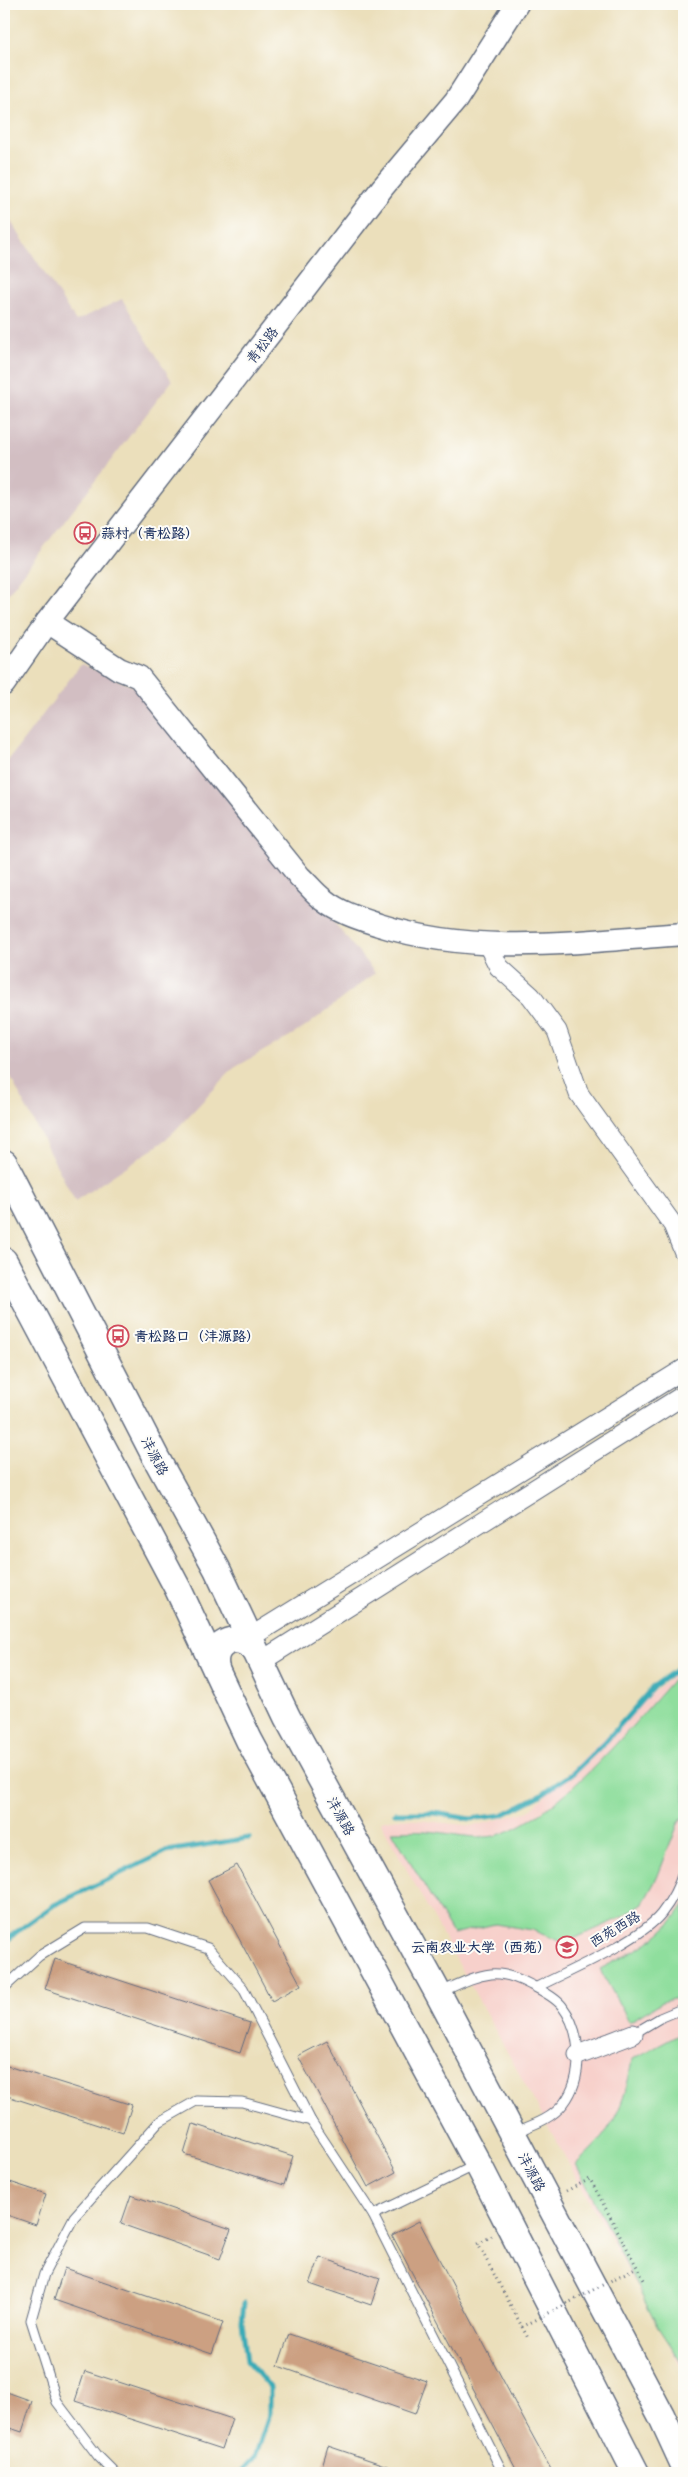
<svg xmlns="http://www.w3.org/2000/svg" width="688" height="2477" font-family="'Shantell Sans','LXGW WenKai TC',sans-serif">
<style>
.built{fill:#f7d0cb}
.industrial{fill:#d2bec2}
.green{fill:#8fde9d;stroke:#55867e}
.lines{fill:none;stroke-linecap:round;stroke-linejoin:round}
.stream{stroke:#3babb7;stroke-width:5}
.building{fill:#cca082}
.service-casing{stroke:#646d7f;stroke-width:11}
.minor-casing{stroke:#646d7f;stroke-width:21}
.tertiary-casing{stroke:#646d7f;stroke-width:25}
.secondary-casing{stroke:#646d7f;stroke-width:29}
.path{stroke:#646d7f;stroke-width:3;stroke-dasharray:1 4;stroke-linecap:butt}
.service{stroke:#fff;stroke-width:9}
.minor{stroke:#fff;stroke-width:19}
.tertiary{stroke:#fff;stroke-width:22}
.secondary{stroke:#fff;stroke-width:26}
.path-bridge{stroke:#646d7f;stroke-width:3;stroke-dasharray:1 4;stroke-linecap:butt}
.labels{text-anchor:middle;stroke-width:4;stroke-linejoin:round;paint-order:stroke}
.street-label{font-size:14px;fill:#1b2f5e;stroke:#fdfcf7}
.poi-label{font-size:14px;font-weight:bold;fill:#1b2f5e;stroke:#fdfcf7;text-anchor:start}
</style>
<rect width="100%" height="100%" fill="#fdfcf7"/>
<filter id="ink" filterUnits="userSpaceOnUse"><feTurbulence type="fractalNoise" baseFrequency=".02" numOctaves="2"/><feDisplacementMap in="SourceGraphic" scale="10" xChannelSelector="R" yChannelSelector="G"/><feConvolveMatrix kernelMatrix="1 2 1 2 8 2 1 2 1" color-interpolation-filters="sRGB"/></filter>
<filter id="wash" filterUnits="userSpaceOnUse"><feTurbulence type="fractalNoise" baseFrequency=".0096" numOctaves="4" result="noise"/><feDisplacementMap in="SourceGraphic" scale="20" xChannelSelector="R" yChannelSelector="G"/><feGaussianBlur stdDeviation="1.12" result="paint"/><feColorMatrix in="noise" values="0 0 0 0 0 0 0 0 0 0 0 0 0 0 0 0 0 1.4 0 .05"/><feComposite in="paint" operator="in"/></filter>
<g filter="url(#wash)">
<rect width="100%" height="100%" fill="#ebdfbb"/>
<path class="built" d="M 684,1666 L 684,2373 L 380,1821 L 398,1818 L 474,1826 L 529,1811 L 642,1701 Z"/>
<g class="industrial">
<path d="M 4,211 L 76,321 L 122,299 L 172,381 L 4,599 Z"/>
<path d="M 81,664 L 148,693 L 375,973 L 304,1028 L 234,1068 L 166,1140 L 75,1201 L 4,1065 L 4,766 Z"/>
</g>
<g class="green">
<path d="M 681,1671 L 684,1678 L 684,1816 L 678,1824 L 657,1878 L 643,1903 L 619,1919 L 564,1943 L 532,1930 L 495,1924 L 453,1934 L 392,1831 C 403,1831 415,1830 426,1831 C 446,1832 479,1841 498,1835 C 564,1814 634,1722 681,1671 Z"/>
<path d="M 684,1904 L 684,1996 L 662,2002 L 629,2022 L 600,1969 C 634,1951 665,1938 684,1904 Z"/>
<path d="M 684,2031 L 684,2367 L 657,2326 L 576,2164 C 612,2132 625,2107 632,2059 Z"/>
</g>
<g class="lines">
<g class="stream">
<path d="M 395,1813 L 434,1813 L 471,1819 L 502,1815 L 539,1796 L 573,1773 L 606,1741 L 654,1686 L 684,1664"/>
<path d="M 4,1944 L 15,1933 L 54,1905 L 167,1851 L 249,1838"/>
<path d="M 240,2473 L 255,2457 L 270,2413 L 270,2387 L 247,2361 L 242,2322 L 244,2303"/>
</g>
</g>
<g id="blocks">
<g class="building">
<path d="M 237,1865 L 301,1985 L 272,2001 L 208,1880 Z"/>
<path d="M 55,1959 L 250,2023 L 240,2053 L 45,1989 Z"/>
<path d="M 327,2041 L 396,2172 L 368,2187 L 298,2056 Z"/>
<path d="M 4,2065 L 132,2105 L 123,2133 L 4,2095 Z"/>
<path d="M 193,2124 L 293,2156 L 284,2185 L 184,2154 Z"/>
<path d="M 4,2180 L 46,2194 L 36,2225 L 4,2214 Z"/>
<path d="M 131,2195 L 231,2229 L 220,2259 L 121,2224 Z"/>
<path d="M 419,2221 L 524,2420 L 553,2473 L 518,2473 L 392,2235 Z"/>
<path d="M 320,2257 L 380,2278 L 371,2305 L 310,2284 Z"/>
<path d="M 64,2268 L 223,2322 L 212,2354 L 54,2300 Z"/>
<path d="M 289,2334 L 427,2381 L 415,2414 L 278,2366 Z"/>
<path d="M 85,2371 L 232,2419 L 222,2449 L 75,2401 Z"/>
<path d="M 4,2391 L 32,2401 L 22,2432 L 4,2426 Z"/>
<path d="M 328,2446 L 402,2471 L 401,2473 L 320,2473 Z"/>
</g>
</g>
</g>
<g filter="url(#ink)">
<use href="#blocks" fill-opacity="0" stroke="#646d7f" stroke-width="1"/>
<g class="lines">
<g class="service-casing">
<g id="service">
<path d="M 537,1987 C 570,1970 639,1941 661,1914 C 672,1900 679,1886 684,1870"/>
<path d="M 4,1988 L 39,1956 L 85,1928 L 148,1928 L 208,1948 L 243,1988 L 311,2121"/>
<path d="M 441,1992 C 457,1985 473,1976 491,1974 C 504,1973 520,1979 531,1985 C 541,1990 555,1997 562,2006 C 582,2032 584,2077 564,2103 C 552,2119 533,2125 515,2132"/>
<path d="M 633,2034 L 660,2018 L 684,2008"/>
<path d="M 373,2215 L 476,2165"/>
<path d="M 115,2473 L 98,2456 L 57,2402 L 31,2320 L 44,2274 L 74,2217 L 159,2122 L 196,2101 L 242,2102 L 311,2121 L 373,2215 L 503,2473"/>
</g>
</g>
<g class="minor-casing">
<g id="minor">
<path d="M 488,945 L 499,967 L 531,996 L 557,1031 L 579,1094 L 673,1225 L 684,1252"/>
<path d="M 249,1638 L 684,1369"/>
<path d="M 260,1662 L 684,1395"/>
<path d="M 578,2055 L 633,2034"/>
</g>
</g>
<g class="tertiary-casing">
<g id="tertiary">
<path d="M 47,622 L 119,669 L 139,677 L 300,877 C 308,884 315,894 324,900 C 340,913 361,919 379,925 C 480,957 581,941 684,934"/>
<path d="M 4,684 L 47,622 L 383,187 L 456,100 L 517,4"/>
</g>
</g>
<g class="secondary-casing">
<g id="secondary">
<path d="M 4,1163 L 156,1458 L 217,1569 L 287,1717 L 438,1993 L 661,2415 L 684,2465"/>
<path d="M 4,1261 L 178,1589 L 249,1740 L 478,2164 L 636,2473"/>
<path d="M 216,1669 C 210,1643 236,1631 254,1649"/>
</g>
</g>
<g class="path">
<path d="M 566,2191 L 590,2179 L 644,2280"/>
<path d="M 492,2236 L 478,2244 L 529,2340"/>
</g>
<use href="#service" class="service"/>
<use href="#minor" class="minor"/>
<use href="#tertiary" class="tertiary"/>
<use href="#secondary" class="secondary"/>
<path class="path-bridge" d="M 522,2327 L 637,2267"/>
</g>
</g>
<defs>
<g id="bus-ring" transform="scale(1.125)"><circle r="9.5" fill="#fdfcf7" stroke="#d1495b" stroke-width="1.5"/><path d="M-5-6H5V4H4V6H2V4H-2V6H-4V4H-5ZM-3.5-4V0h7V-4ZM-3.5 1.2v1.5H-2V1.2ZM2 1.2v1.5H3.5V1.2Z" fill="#d1495b"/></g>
<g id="university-ring" transform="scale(1.125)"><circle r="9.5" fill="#fdfcf7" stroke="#d1495b" stroke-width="1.5"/><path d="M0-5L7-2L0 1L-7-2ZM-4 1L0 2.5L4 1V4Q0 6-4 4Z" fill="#d1495b"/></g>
</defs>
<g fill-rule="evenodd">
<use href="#bus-ring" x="85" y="533"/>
<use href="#bus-ring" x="118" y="1336"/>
<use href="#university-ring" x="567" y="1947"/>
</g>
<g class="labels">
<g class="street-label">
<text transform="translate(262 345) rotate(-52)" y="5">青松路</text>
<text transform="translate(155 1456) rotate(62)" y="5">沣源路</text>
<text transform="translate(341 1816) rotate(61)" y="5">沣源路</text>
<text transform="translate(615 1929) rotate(-31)" y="5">西苑西路</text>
<text transform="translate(532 2172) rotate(62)" y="5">沣源路</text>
</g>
<g class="poi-label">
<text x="101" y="538">蒜村（青松路）</text>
<text x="134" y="1341">青松路口（沣源路）</text>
<text x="551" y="1952" text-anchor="end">云南农业大学（西苑）</text>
</g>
</g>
<rect width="688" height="2477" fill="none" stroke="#fdfcf7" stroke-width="20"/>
</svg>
